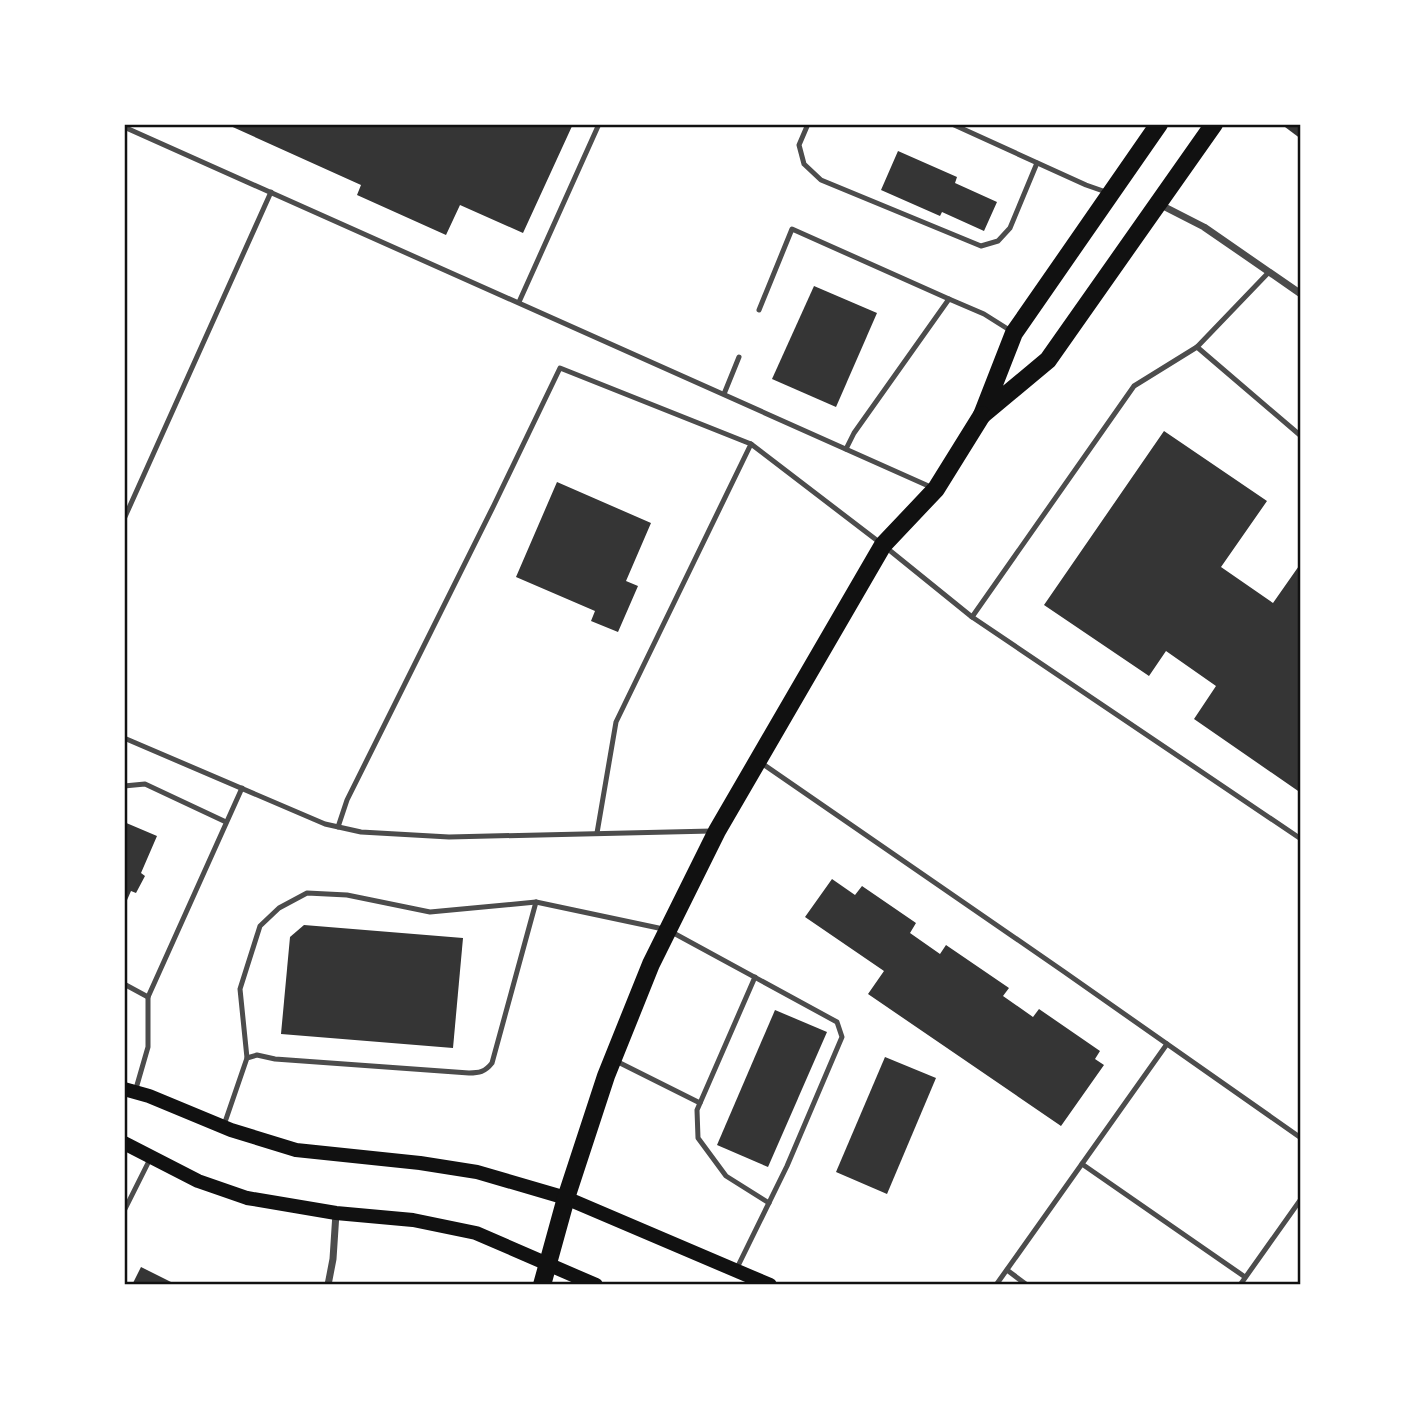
<svg xmlns="http://www.w3.org/2000/svg" width="1425" height="1409" font-family="'Source Sans 3',sans-serif">
<style>
.building{fill:#353535}
.lines{fill:none;stroke-linecap:round;stroke-linejoin:round}
.service{stroke:#4c4c4c;stroke-width:5}
.minor{stroke:#4c4c4c;stroke-width:7}
.secondary{stroke:#111;stroke-width:14}
.primary{stroke:#111;stroke-width:18}
.neatline{fill:none;stroke:#111;stroke-width:2.5}
</style>
<rect width="100%" height="100%" fill="#fff"/>
<g class="building">
<path d="M 226,124 L 573,124 L 523,233 L 460,205 L 446,235 L 357,195 L 361,185 Z"/>
<path d="M 1281,124 L 1301,124 L 1301,139 Z"/>
<path d="M 898,151 L 957,177 L 955,183 L 997,202 L 984,231 L 942,212 L 940,216 L 881,190 Z"/>
<path d="M 814,286 L 877,313 L 836,407 L 772,379 Z"/>
<path d="M 1164,431 L 1267,501 L 1221,567 L 1273,603 L 1301,563 L 1301,793 L 1194,719 L 1216,686 L 1166,651 L 1149,676 L 1044,605 Z"/>
<path d="M 557,482 L 651,523 L 626,581 L 638,586 L 618,632 L 591,621 L 595,611 L 516,577 Z"/>
<path d="M 124,822 L 157,836 L 141,873 L 145,876 L 136,893 L 131,891 L 124,907 Z"/>
<path d="M 832,879 L 855,895 L 862,886 L 916,923 L 910,933 L 940,954 L 946,945 L 1009,988 L 1003,996 L 1033,1017 L 1039,1009 L 1100,1051 L 1095,1059 L 1104,1065 L 1061,1126 L 868,994 L 884,971 L 805,917 Z"/>
<path d="M 304,925 L 463,938 L 453,1048 L 281,1034 L 290,937 Z"/>
<path d="M 775,1010 L 827,1032 L 768,1167 L 717,1145 Z"/>
<path d="M 885,1057 L 936,1078 L 887,1194 L 836,1172 Z"/>
<path d="M 141,1267 L 177,1285 L 132,1285 Z"/>
</g>
<g class="lines">
<g class="service">
<path d="M 808,124 L 799,145 L 804,164 L 821,180 L 981,246 L 998,241 L 1010,228 L 1037,163"/>
<path d="M 952,124 L 1086,185 L 1106,192"/>
<path d="M 124,127 L 933,488"/>
<path d="M 519,302 L 599,124"/>
<path d="M 759,310 L 792,229 L 949,299"/>
<path d="M 1197,347 L 1301,436"/>
<path d="M 724,394 L 739,357"/>
<path d="M 751,444 L 883,545 L 972,617 L 1301,839"/>
<path d="M 846,449 L 854,433 L 949,299 L 984,314 L 1011,331"/>
<path d="M 124,519 L 271,192"/>
<path d="M 972,617 L 1134,386 L 1197,347 L 1269,272"/>
<path d="M 124,738 L 325,824 L 361,832 L 449,837 L 712,831"/>
<path d="M 760,762 L 1063,971 L 1301,1138"/>
<path d="M 124,786 L 145,784 L 226,822"/>
<path d="M 338,827 L 347,800 L 494,505 L 560,368 L 751,444 L 616,722 L 597,833"/>
<path d="M 755,977 L 697,1110 L 698,1138 L 726,1176 L 769,1203"/>
<path d="M 124,984 L 148,997"/>
<path d="M 247,1058 L 240,989 L 260,926 L 279,908 L 307,893 L 347,895 L 430,912 L 536,902 L 668,930 L 837,1022 L 842,1037 L 787,1166 L 736,1270"/>
<path d="M 616,1061 L 700,1103"/>
<path d="M 135,1092 L 148,1047 L 148,997 L 242,788"/>
<path d="M 224,1125 L 247,1058 L 257,1055 L 275,1059 L 469,1073 C 479,1073 485,1072 492,1063 L 536,902"/>
<path d="M 1082,1164 L 1245,1277"/>
<path d="M 124,1211 L 151,1157"/>
<path d="M 1007,1270 L 1027,1285"/>
<path d="M 996,1285 L 1167,1044"/>
<path d="M 1240,1285 L 1301,1199"/>
</g>
<g class="minor">
<path d="M 1159,204 L 1204,227 L 1301,294"/>
<path d="M 328,1285 L 333,1259 L 336,1213"/>
</g>
<g class="secondary">
<path d="M 124,1089 L 149,1096 L 231,1130 L 296,1150 L 420,1163 L 477,1172 L 566,1198 L 770,1285"/>
<path d="M 124,1143 L 198,1181 L 247,1198 L 336,1213 L 413,1220 L 476,1233 L 596,1285"/>
</g>
<g class="primary">
<path d="M 1159,124 L 1014,333 L 982,415 L 1048,360 L 1214,124"/>
<path d="M 542,1285 L 566,1198 L 606,1076 L 651,964 L 717,831 L 883,545 L 936,489 L 982,415"/>
</g>
</g>
<rect width="1425" height="1409" fill="none" stroke="#ffffff" stroke-width="252"/>
<rect x="126" y="126" width="1173" height="1157" class="neatline"/>
</svg>
